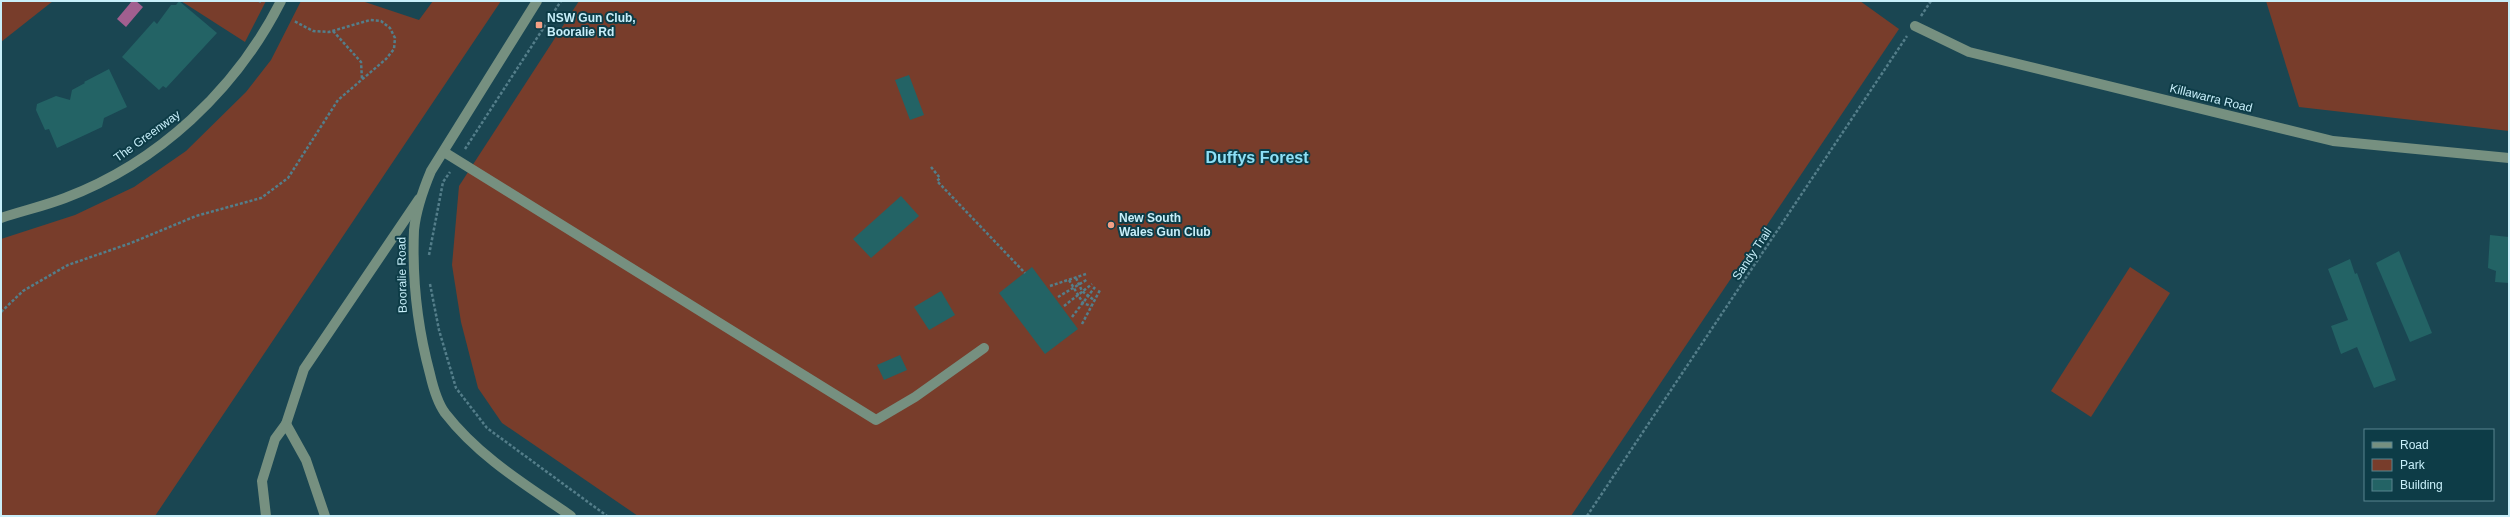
<svg xmlns="http://www.w3.org/2000/svg" width="2510" height="517" font-family="Helvetica,sans-serif">
<style>
.green{fill:#783d2b}
.water{fill:#a15f8f}
.building{fill:#236365}
.lines{fill:none;stroke-linecap:round;stroke-linejoin:round}
.path{stroke:#547e8a;stroke-width:2.5;stroke-dasharray:3 2;stroke-linecap:butt}
.minor{stroke:#769080;stroke-width:10}
.poi-dot{fill:#f39f85;stroke:#0d3c47;stroke-width:1.5}
.labels{text-anchor:middle;stroke-width:4;stroke-linejoin:round;paint-order:stroke}
.poi-label{font-size:12px;font-weight:bold;fill:#c8effa;stroke:#0d3c47;text-anchor:start}
.street-label{font-size:12px;fill:#c8effa;stroke:#0d3c47}
.district-label{font-size:16px;font-weight:bold;fill:#8de0f7;stroke:#0d3c47}
</style>
<rect width="100%" height="100%" fill="#1a4652"/>
<g class="green">
<path d="M 1,1 L 53,1 L 1,42 Z"/>
<path d="M 181,1 L 266,1 L 245,42 Z"/>
<path d="M 301,1 L 362,1 L 419,20 L 433,1 L 501,1 L 155,516 L 1,516 L 1,239 L 75,215 L 134,187 L 186,151 L 246,92 L 271,60 Z"/>
<path d="M 579,1 L 1860,1 L 1899,29 L 1571,516 L 638,516 L 502,423 L 478,388 L 461,322 L 452,265 L 459,186 Z"/>
<path d="M 2266,1 L 2509,1 L 2509,131 L 2299,107 Z"/>
<path d="M 2130,267 L 2170,293 L 2091,417 L 2051,391 Z"/>
</g>
<path class="water" d="M 132,1 L 136,1 L 143,7 L 126,27 L 117,19 Z"/>
<g class="building">
<path d="M 179,1 L 217,33 L 166,88 L 163,86 L 159,90 L 122,57 L 154,21 L 157,24 L 171,5 L 176,5 Z"/>
<path d="M 109,69 L 127,107 L 104,118 L 102,127 L 57,148 L 49,129 L 45,130 L 36,110 L 37,104 L 56,96 L 70,100 L 72,90 L 85,83 L 84,82 Z"/>
<path d="M 909,75 L 924,115 L 910,120 L 895,80 Z"/>
<path d="M 901,196 L 919,216 L 871,258 L 853,239 Z"/>
<path d="M 2490,235 L 2509,237 L 2509,283 L 2495,282 L 2496,271 L 2488,268 Z"/>
<path d="M 2399,251 L 2432,333 L 2410,342 L 2376,263 Z"/>
<path d="M 2350,259 L 2355,274 L 2357,273 L 2396,380 L 2374,388 L 2357,347 L 2341,354 L 2331,326 L 2348,320 L 2328,269 Z"/>
<path d="M 1032,267 L 1078,329 L 1045,354 L 999,293 Z"/>
<path d="M 941,291 L 955,315 L 929,330 L 914,307 Z"/>
<path d="M 900,355 L 907,370 L 884,380 L 877,365 Z"/>
</g>
<g class="lines">
<g class="path">
<path d="M 259,1 L 261,2"/>
<path d="M 1921,16 L 1931,1"/>
<path d="M 333,31 L 361,62 L 362,79"/>
<path d="M 465,149 L 561,1"/>
<path d="M 931,167 L 940,178 L 937,181 L 1025,273"/>
<path d="M 429,255 L 443,182 L 450,172"/>
<path d="M 1076,278 L 1082,291 L 1094,300"/>
<path d="M 1069,280 L 1083,303 L 1091,306"/>
<path d="M 430,284 L 439,330 L 456,388 L 487,428 L 607,516"/>
<path d="M 1050,286 L 1086,274"/>
<path d="M 1058,297 L 1088,279"/>
<path d="M 1064,306 L 1092,284"/>
<path d="M 1,312 L 23,291 L 68,265 L 131,243 L 196,216 L 261,198 L 288,178 L 338,100 L 386,59 L 394,49 L 395,38 L 390,28 L 381,21 L 370,20 L 329,32 L 313,31 L 294,21"/>
<path d="M 1072,317 L 1095,287"/>
<path d="M 1082,324 L 1100,290"/>
<path d="M 1587,516 L 1907,36"/>
</g>
<g class="minor">
<path d="M 537,1 L 431,171 C 423,190 416,210 414,230 C 412,279 417,326 430,374 C 433,387 437,402 445,413 C 479,457 526,485 571,516"/>
<path d="M 1915,26 L 1969,52 L 2333,141 L 2509,158"/>
<path d="M 444,152 L 876,420 L 915,397 L 984,348"/>
<path d="M 1,218 C 22,211 44,206 65,198 C 158,163 236,90 281,1"/>
<path d="M 286,424 L 304,369 L 419,199"/>
<path d="M 266,516 L 262,481 L 275,439 L 286,424 L 306,460 L 325,516"/>
</g>
</g>
<g class="poi-dot">
<rect x="535" y="21" width="8" height="8" rx="2"/>
<circle cx="1111" cy="225" r="4"/>
</g>
<g class="labels">
<g class="poi-label">
<text x="547" y="22">NSW Gun Club,<tspan x="547" dy="14">Booralie Rd</tspan></text>
<text x="1119" y="222">New South<tspan x="1119" dy="14">Wales Gun Club</tspan></text>
</g>
<g class="street-label">
<text transform="translate(2211 98) rotate(14)" y="4">Killawarra Road</text>
<text transform="translate(147 136) rotate(-36)" y="4">The Greenway</text>
<text transform="translate(1752 254) rotate(-56)" y="4">Sandy Trail</text>
<text transform="translate(402 275) rotate(-91)" y="4">Booralie Road</text>
</g>
<g class="district-label">
<text x="1257" y="163">Duffys Forest</text>
</g>
</g>
<rect width="2510" height="517" fill="none" stroke="#c8effa" stroke-width="4"/>
<rect x="2364" y="429" width="130" height="72" fill="#0d3c47" stroke="#58848f"/>
<rect x="2372" y="442" width="20" height="6" fill="#769080" stroke="#58848f"/>
<text x="2400" y="449" font-size="12" fill="#c8effa">Road</text>
<rect x="2372" y="459" width="20" height="12" fill="#783d2b" stroke="#58848f"/>
<text x="2400" y="469" font-size="12" fill="#c8effa">Park</text>
<rect x="2372" y="479" width="20" height="12" fill="#236365" stroke="#58848f"/>
<text x="2400" y="489" font-size="12" fill="#c8effa">Building</text>
</svg>
